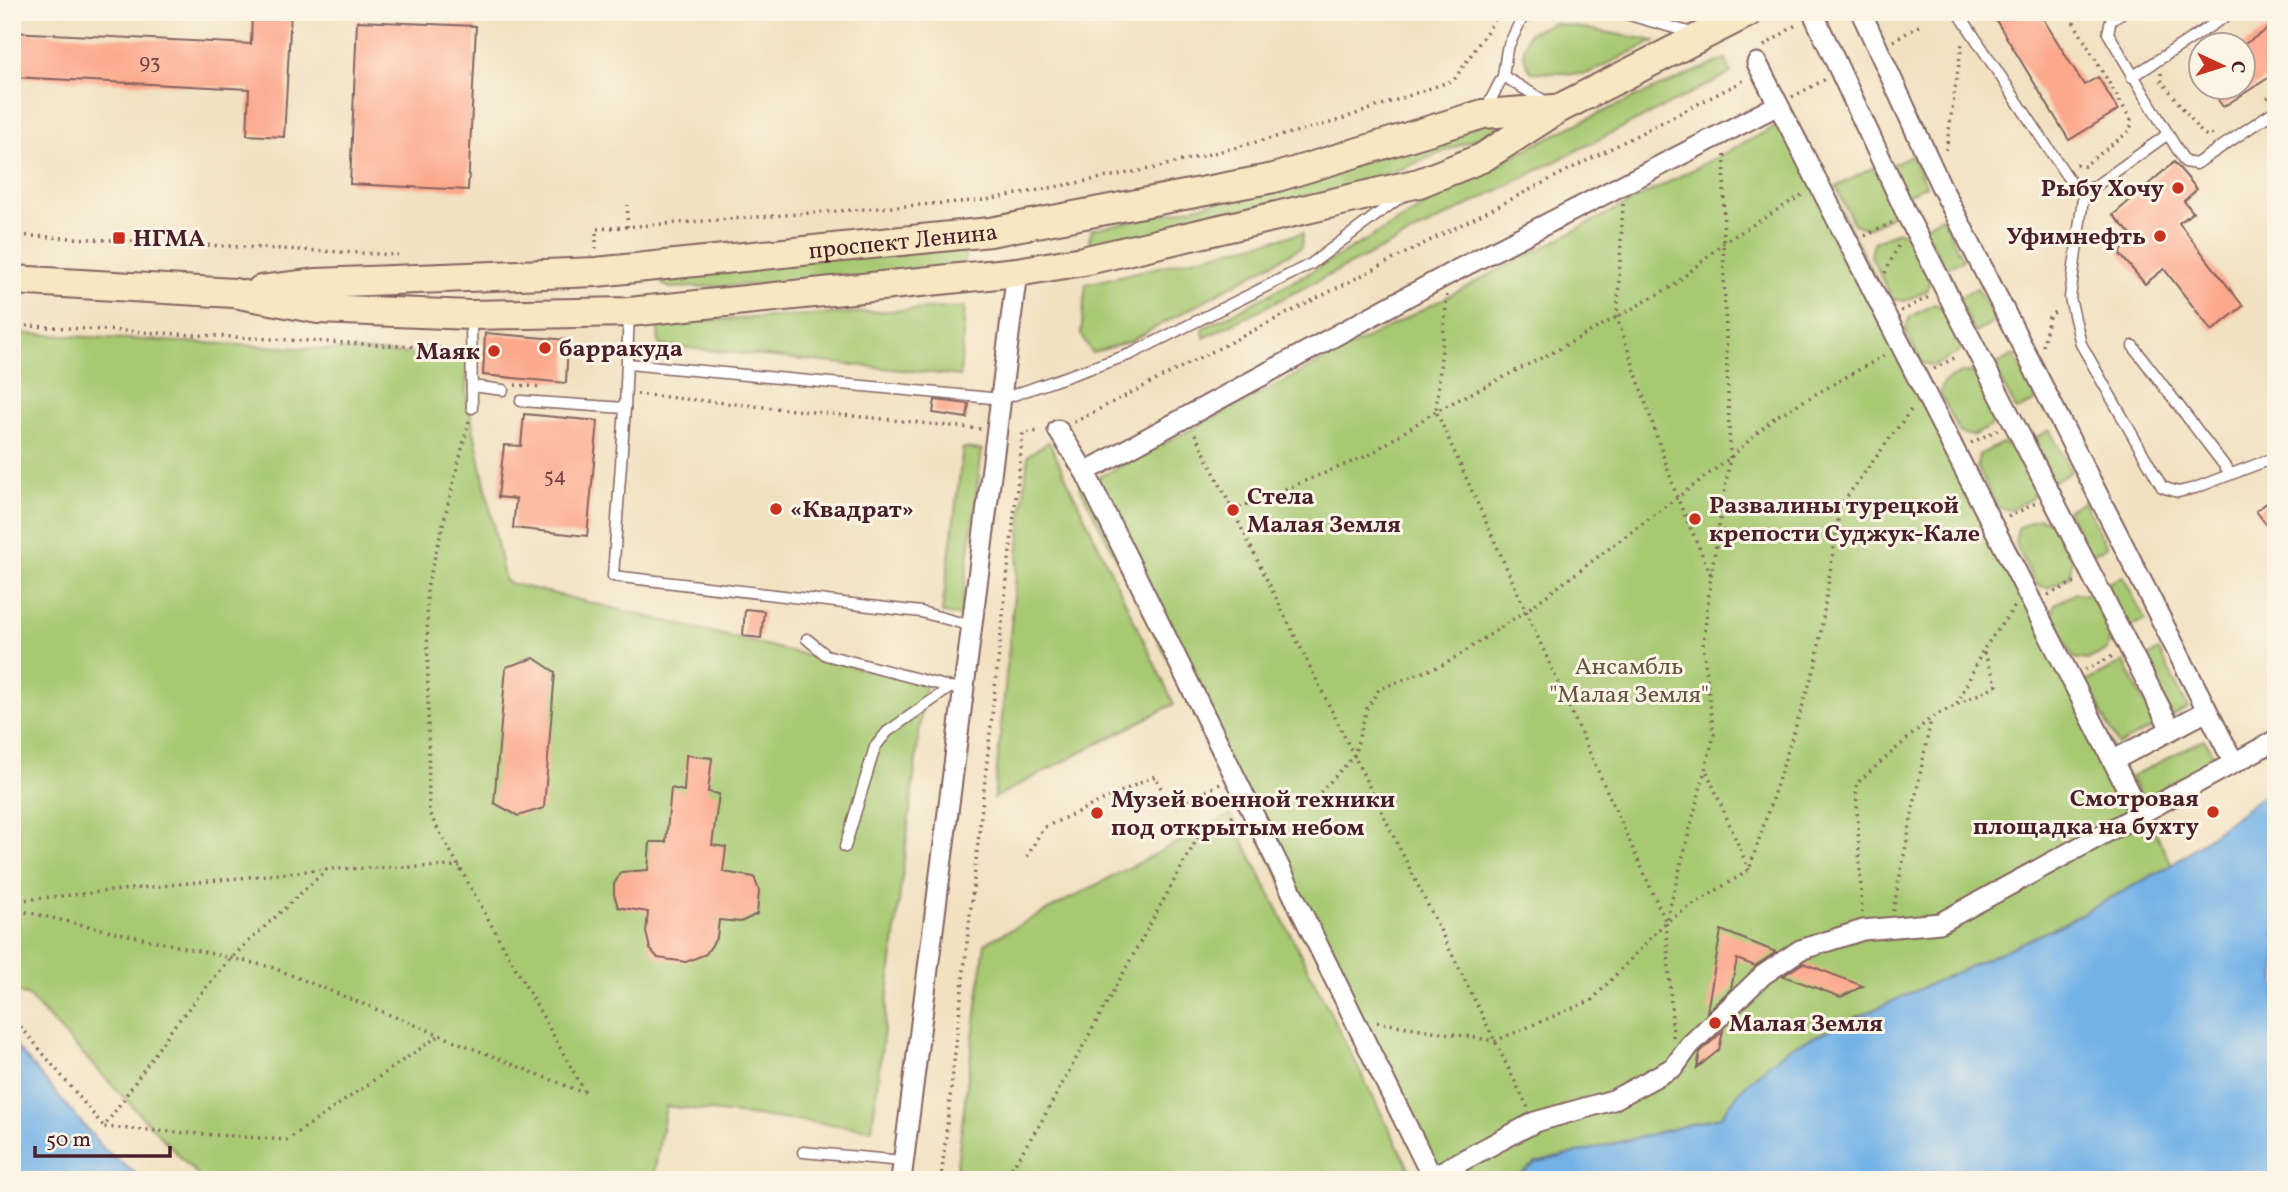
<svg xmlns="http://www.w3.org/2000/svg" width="2288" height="1192" font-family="Vollkorn,serif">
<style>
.green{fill:#a7c972;stroke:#78744e;stroke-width:2}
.water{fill:#73b2e7;stroke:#5e6889;stroke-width:2}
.building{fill:#fca88c}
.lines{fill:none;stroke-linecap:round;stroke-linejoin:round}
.lane-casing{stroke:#846360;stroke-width:13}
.street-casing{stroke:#846360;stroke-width:23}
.secondary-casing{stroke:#846360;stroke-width:32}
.path{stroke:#846360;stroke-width:3.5;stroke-dasharray:2 5;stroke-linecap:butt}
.lane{stroke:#fff;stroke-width:10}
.street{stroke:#fff;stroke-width:19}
.secondary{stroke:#f7e8c3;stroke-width:28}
.poi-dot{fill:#c8321e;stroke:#fcf5e5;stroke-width:2.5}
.labels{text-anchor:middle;stroke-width:6;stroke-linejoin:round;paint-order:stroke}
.number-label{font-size:21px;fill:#764143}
.poi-label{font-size:24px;font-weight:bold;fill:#4a1f2b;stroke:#fcf5e5;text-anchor:start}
.street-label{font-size:24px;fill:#4a1f2b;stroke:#fcf5e5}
.park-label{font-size:24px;fill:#665240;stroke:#fcf5e5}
</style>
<rect width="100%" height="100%" fill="#fcf5e5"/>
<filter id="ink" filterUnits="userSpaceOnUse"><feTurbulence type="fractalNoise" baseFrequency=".0143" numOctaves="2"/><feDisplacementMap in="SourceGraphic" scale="14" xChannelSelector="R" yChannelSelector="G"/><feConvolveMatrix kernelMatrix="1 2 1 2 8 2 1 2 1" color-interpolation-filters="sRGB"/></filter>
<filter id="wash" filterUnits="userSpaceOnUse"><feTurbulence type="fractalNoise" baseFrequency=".00686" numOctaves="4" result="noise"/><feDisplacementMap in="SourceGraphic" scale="28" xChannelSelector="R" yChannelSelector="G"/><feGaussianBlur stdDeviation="1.57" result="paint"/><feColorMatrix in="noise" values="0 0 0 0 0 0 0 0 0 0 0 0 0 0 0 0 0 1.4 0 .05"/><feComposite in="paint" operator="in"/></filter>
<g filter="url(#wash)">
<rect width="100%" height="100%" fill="#f1e1c1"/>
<g class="green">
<path d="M 1553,23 L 1655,41 L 1586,74 L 1531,72 C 1522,57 1522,47 1529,33 Z"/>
<path d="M 1726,59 L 1731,73 L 1204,338 L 1203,328 C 1306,279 1400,218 1500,163 C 1573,123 1649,91 1726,59 Z"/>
<path d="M 1794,117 L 2172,865 L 2061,925 L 1787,1049 L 1743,1087 L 1720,1117 L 1536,1163 L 1512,1180 L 1434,1180 L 1080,487 Z"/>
<path d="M 1493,120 L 1497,130 L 1357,187 L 1095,251 L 1089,240 L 1092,229 C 1229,203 1361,164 1493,120 Z"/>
<path d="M 1911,155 L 1926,185 L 1906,196 L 1891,165 Z"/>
<path d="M 1874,167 L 1894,205 L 1890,217 L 1866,229 L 1854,224 L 1836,187 Z"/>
<path d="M 1942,217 L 1963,260 L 1945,269 L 1923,227 Z"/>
<path d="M 1898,231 L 1910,235 L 1931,277 L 1926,291 L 1905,301 L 1892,299 L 1871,256 L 1874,242 Z"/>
<path d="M 1303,233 L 1302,247 L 1131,341 L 1092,353 L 1081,334 L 1086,284 Z"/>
<path d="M 955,249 L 965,254 L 963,271 L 840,282 L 670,288 L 662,284 L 661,271 Z"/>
<path d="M 1977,288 L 1995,322 L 1975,333 L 1957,298 Z"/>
<path d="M 1934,304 L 1947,308 L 1964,339 L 1959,352 L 1934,366 L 1922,363 L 1905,329 L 1910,317 Z"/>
<path d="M 965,307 L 960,376 L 659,345 L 658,323 Z"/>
<path d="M 12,333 L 468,357 L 466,392 L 505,582 L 925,684 L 872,1129 L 666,1106 L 653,1180 L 202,1180 L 27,995 L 12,991 Z"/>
<path d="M 2014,355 L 2037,400 L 2017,411 L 1993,366 Z"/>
<path d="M 1963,372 L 1975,373 L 1997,415 L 1991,426 L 1972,436 L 1960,433 L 1940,393 L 1944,382 Z"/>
<path d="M 2050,430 L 2071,472 L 2052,482 L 2030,440 Z"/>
<path d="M 1049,442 L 1174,704 L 994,798 L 1028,455 Z"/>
<path d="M 2002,443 L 2014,447 L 2035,489 L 2031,499 L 2010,510 L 1997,507 L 1977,466 L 1979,455 Z"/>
<path d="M 963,448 L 982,450 L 961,616 L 942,613 Z"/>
<path d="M 2084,501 L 2107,547 L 2090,555 L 2067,510 Z"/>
<path d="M 2039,518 L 2054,523 L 2072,559 L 2070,576 L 2048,588 L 2035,584 L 2015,542 L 2018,528 Z"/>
<path d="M 2123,576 L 2145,620 L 2126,629 L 2104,585 Z"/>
<path d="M 2076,593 L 2091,595 L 2111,633 L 2107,650 L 2087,660 L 2074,658 L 2052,617 L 2055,604 Z"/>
<path d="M 2159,651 L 2188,708 L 2171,716 L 2142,660 Z"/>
<path d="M 2124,662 L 2156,726 L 2118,745 L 2086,682 Z"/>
<path d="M 2204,739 L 2216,760 L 2142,799 L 2131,777 Z"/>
<path d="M 1230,815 L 1409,1168 L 1386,1180 L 955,1180 L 985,943 Z"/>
</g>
<g class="water">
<path d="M 2276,786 L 2276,1180 L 1512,1180 L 1536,1163 L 1720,1117 L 1743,1087 L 1787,1049 L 2061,925 L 2172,865 Z"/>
<path d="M 12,1042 L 104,1149 L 144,1180 L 12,1180 Z"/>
</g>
<g id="blocks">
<g class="building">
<path d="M 252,12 L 291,12 L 284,137 L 247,135 L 249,89 L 12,77 L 12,32 L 251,44 Z"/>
<path d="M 1991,12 L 2039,12 L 2084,85 L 2098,77 L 2118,110 L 2069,140 Z"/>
<path d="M 357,21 L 476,26 L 468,190 L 350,184 Z"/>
<path d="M 2276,24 L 2276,73 L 2223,107 L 2210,88 L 2243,88 L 2243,45 Z"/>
<path d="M 2174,162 L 2197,189 L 2184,201 L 2193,212 L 2179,223 L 2243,306 L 2212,331 L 2164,269 L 2145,284 L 2119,253 L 2135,239 L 2113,215 Z"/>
<path d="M 485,333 L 568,340 L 566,383 L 483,375 Z"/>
<path d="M 935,400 L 969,404 L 967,418 L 933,413 Z"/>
<path d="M 524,414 L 598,421 L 587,536 L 513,528 L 516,499 L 498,497 L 504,445 L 521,446 Z"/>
<path d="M 2276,496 L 2276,537 L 2256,511 Z"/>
<path d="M 745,609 L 764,611 L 761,638 L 743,636 Z"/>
<path d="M 534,658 L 555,672 L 544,808 L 518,816 L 494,803 L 506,667 Z"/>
<path d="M 686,755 L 712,758 L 708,792 L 719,794 L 712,845 L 726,847 L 723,872 L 754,877 L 759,891 L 757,914 L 741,922 L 719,920 L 717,937 L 706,954 L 686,962 L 658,958 L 650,949 L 646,932 L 648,912 L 618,907 L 614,894 L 614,884 L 621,872 L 648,870 L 650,842 L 666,842 L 671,788 L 684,791 Z"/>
<path d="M 1721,930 L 1776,952 L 1755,966 L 1737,959 L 1731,989 L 1707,1012 Z"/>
<path d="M 1803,963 L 1863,986 L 1841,997 L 1783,976 Z"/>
<path d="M 1723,1031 L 1719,1050 L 1697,1068 L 1700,1052 Z"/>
</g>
</g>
</g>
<g filter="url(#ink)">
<use href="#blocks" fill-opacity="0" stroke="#846360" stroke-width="2"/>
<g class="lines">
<g class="lane-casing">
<g id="lane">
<path d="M 1619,12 L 1692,33"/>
<path d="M 1958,12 L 2072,184 L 2084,190 L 2094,187 L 2168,134 L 2185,162 L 2196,164 L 2276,110"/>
<path d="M 2123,12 L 2111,20 L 2108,33 L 2168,134"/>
<path d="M 1503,76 L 1548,103"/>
<path d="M 2132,77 L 2232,12"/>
<path d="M 1485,111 L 1503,76 L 1507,49 L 1522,18 L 1538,12"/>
<path d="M 2084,190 L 2070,298 L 2081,344 L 2162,487 L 2178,492 L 2195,488 L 2276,457"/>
<path d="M 471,316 L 472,408"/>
<path d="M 2133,346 L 2230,473"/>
<path d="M 628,364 L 1002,399 L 1131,354 L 1311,264 L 1402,196"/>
<path d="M 472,386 L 503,390"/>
<path d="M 521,401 L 625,408 L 613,576 L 921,612 L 972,626"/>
<path d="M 625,408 L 629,313"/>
<path d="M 807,639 L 826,655 L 953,688"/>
<path d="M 845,847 L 875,747 L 887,732 L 951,687"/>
<path d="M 803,1152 L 903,1161"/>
</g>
</g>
<g class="street-casing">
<g id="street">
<path d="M 1861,12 L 1940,184 L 2234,763"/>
<path d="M 1813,13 L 1907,215 L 2171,729"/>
<path d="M 1757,63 L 2140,814"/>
<path d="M 1058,430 L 1085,472 L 1432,1177"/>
<path d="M 1085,472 L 1449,274 L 1778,105"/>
<path d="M 2114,760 L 2205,712"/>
<path d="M 901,1180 L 1017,272"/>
<path d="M 1426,1180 L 1535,1122 L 1613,1100 L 1674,1067 L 1690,1045 L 1763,975 L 1800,950 L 1863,930 L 1940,923 L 2276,740"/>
</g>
</g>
<g class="secondary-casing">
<g id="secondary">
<path d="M 12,280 L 234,293 L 318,309 L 471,315 L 629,312 L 1017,272 L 1083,261 L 1419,183 L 1482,158 L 1558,109 L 1749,12"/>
<path id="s1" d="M 261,290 L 317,283 L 596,272 L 990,232 L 1274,178 L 1483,114 L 1554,109"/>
</g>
</g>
<g class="path">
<path d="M 2243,20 L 2255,12"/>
<path d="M 1893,41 L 1919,26"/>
<path d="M 1764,46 L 1799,23"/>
<path d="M 2161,73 L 2161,80 L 2201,132 L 2207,136 L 2214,134"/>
<path d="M 1792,97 L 1826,79"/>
<path d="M 2267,98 L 2276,92"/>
<path d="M 1946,150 L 1962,43"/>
<path d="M 2076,164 L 2084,166 L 2131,130 L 2131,120 L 2074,23 L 2078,12"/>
<path d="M 1623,204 L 1617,317 L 1677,497 L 1711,575"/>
<path d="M 627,227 L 628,205"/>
<path d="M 12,235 L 398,255"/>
<path d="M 1865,236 L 1893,222"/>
<path d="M 596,249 L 596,229 L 986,200 L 1155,168 L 1330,123 L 1454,80 L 1500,12"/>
<path d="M 1885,273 L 1900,242"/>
<path d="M 1447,295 L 1436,411 L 1665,920"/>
<path d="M 1901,311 L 1929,297"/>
<path d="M 12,325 L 457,349"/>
<path d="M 2043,346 L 2049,317 L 2058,309"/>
<path d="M 1934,369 L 1958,356"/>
<path d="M 515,385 L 542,387"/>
<path d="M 637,394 L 981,429"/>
<path d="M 469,421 L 427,588 L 429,813 L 586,1094"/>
<path d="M 1074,422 L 1747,79"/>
<path d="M 1195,434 L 1528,1108"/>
<path d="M 1971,443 L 1999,429"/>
<path d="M 1233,510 L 1369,455 L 1436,411 L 1557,350 L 1673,286 L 1723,243 L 1805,193"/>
<path d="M 2008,517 L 2036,503"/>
<path d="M 2048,595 L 2075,582"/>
<path d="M 2085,670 L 2113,656"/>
<path d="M 1957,704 L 1983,650"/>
<path d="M 1707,772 L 1749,870"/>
<path d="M 1267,806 L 1316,797 L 1354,756 L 1367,708 L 1379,689 L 1447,663 L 1527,610 L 1730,458 L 1775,417 L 1887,354"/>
<path d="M 1027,857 L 1043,828 L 1155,776 L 1171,808 L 1220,784"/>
<path d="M 327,869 L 231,958 L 174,1026 L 104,1127 L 287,1140 L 440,1035"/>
<path d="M 12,901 L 327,869 L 460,866"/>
<path d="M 12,909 L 271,967 L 584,1093"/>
<path d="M 1893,911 L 1931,719"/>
<path d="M 1862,913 L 1856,784 L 1932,717 L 1997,685 L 1983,650 L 2015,606"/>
<path d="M 12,1016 L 104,1127"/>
<path d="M 1377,1022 L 1495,1041 L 1592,1000 L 1666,922 L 1749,870 L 1816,664 L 1840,506 L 1913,407"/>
<path d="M 1673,1037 L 1666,922 L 1714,735 L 1703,646 L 1711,575 L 1730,458 L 1723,243 L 1725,151"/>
<path d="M 941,1180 L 1023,433 L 1040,431"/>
<path d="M 1004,1180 L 1040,1124 L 1202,830 L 1237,815"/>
</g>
<use href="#lane" class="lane"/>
<use href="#street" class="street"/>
<use href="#secondary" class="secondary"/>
</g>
</g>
<g class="poi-dot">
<circle cx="2178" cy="188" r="7"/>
<circle cx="2160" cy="236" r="7"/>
<rect x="112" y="231" width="14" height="14" rx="3.5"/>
<circle cx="545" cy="348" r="7"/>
<circle cx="494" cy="351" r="7"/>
<circle cx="776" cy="509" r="7"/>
<circle cx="1233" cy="510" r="7"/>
<circle cx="1695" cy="519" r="7"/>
<circle cx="2213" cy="812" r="7"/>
<circle cx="1097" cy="813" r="7"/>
<circle cx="1715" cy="1023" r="7"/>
</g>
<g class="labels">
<g class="number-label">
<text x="150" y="68">93</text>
<text x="555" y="482">54</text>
</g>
<g class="poi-label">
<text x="2164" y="196" text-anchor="end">Рыбу Хочу</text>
<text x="2146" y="244" text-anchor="end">Уфимнефть</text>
<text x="133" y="246">НГМА</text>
<text x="559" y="356">барракуда</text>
<text x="480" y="359" text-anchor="end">Маяк</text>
<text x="1247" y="504">Стела<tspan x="1247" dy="28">Малая Земля</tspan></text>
<text x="1709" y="513">Развалины турецкой<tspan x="1709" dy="28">крепости Суджук-Кале</tspan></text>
<text x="790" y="517">«Квадрат»</text>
<text x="2199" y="806" text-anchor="end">Смотровая<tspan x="2199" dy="28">площадка на бухту</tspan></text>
<text x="1111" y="807">Музей военной техники<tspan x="1111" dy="28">под открытым небом</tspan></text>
<text x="1729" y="1031">Малая Земля</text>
</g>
<g class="street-label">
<text dy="8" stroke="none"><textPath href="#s1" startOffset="644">проспект Ленина</textPath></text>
</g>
<g class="park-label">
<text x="1629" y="674">Ансамбль<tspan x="1629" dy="28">"Малая Земля"</tspan></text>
</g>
</g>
<rect width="2288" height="1192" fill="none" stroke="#fcf5e5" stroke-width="42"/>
<g transform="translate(2222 66) rotate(94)"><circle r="33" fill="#fcf5e5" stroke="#b59f9b" stroke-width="2"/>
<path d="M0-5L12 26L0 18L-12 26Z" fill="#c8321e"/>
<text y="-10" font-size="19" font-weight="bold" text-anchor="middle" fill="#4a1f2b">С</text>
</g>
<path d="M35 1146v10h135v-10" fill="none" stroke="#4a1f2b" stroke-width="3.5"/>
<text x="46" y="1146" font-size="21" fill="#4a1f2b" stroke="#fcf5e5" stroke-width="5" paint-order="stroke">50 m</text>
</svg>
